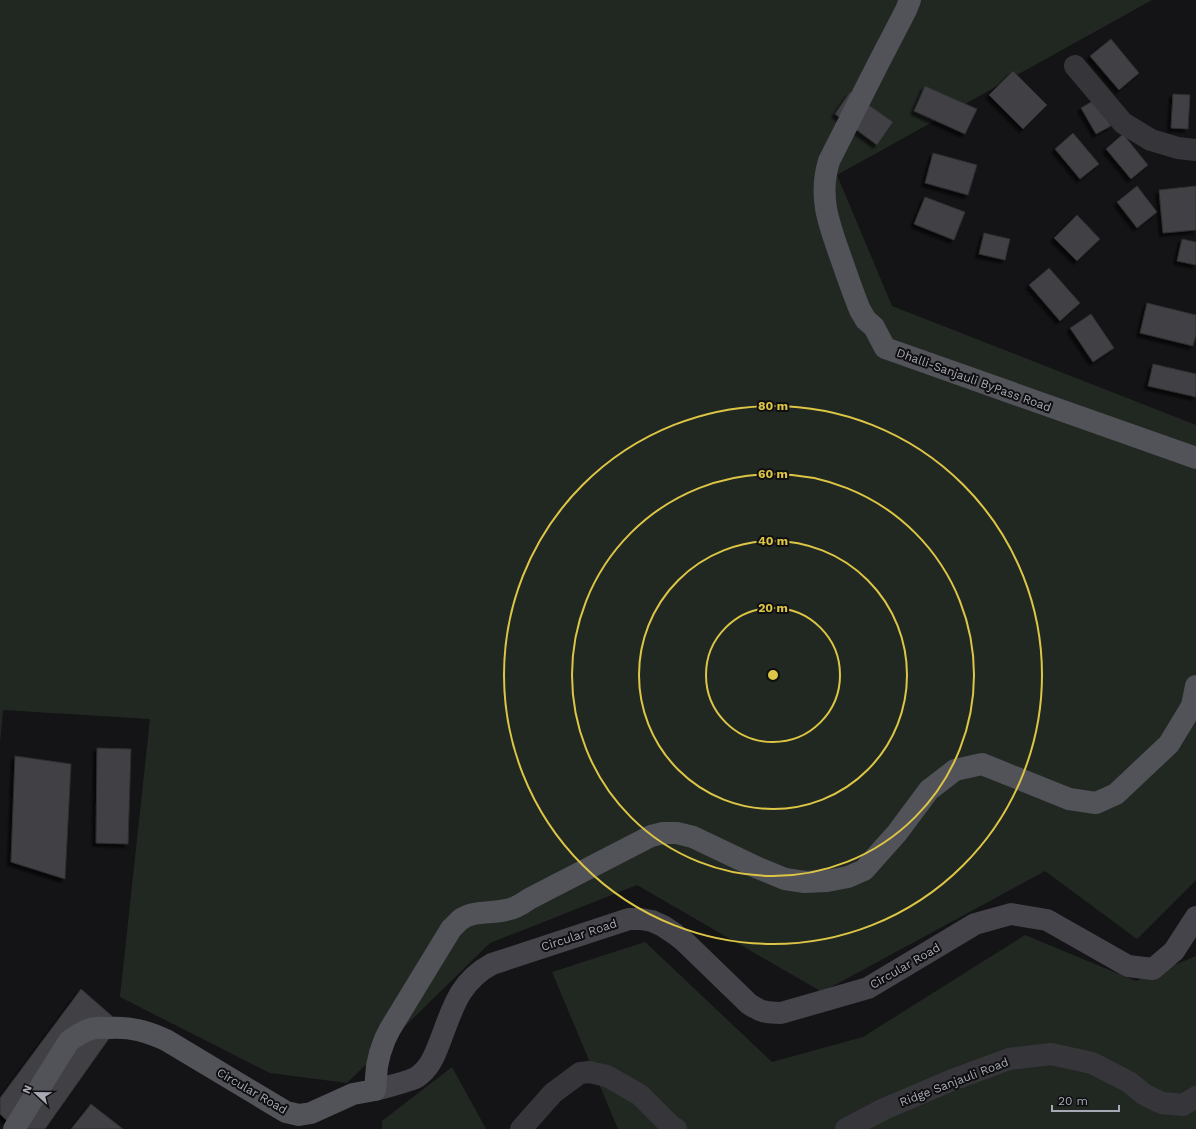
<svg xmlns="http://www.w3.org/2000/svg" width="1196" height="1129" font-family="'Work Sans',sans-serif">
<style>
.green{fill:#212822}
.building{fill:#414145;stroke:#2f2e31;filter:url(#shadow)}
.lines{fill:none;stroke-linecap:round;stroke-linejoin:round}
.minor{stroke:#36363a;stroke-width:22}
.tertiary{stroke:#36363a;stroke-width:22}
.secondary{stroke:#44444a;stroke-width:22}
.primary{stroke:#525259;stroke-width:22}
.ring{fill:none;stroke:#ddc545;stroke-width:2}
.labels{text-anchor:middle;stroke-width:4;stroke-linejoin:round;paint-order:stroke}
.street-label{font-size:12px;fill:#a7a9b4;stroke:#0f0f11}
.centre{fill:#ddc545;stroke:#0f0f11;stroke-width:2}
.ring-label{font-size:12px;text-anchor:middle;font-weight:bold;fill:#ddc545;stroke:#0f0f11;stroke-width:4;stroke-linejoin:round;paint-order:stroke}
</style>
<defs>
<filter id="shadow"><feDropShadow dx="-3.5" dy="3.5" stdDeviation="1" flood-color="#0009"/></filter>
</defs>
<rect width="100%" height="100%" fill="#141416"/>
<g class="green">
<path d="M 0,0 L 1152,0 L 837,175 L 892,306 L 1196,425 L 1196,880 L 1137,939 L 1045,871 L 822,992 L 637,885 L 490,943 L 347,1083 L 270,1073 L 120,997 L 150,719 L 3,710 L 0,744 Z"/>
<path d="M 1025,935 L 1136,981 L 1196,956 L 1196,1129 L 618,1129 L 552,972 L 645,942 L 772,1062 L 863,1037 Z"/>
<path d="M 452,1067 L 486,1129 L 382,1129 L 382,1121 Z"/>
</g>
<g class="building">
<path d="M 1111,39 L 1139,73 L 1119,90 L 1090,56 Z"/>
<path d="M 1013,71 L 1047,105 L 1023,129 L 989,95 Z"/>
<path d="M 925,86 L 977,109 L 965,134 L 914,111 Z"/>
<path d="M 850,92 L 893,122 L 877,145 L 835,114 Z"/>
<path d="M 1173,94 L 1190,95 L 1188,129 L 1171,128 Z"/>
<path d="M 1096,99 L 1111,126 L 1096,134 L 1081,108 Z"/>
<path d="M 1073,133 L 1099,164 L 1080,179 L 1055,149 Z"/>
<path d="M 1123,134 L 1148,165 L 1131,179 L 1106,149 Z"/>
<path d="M 933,153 L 977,165 L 968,195 L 925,183 Z"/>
<path d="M 1137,186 L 1157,212 L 1137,228 L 1117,202 Z"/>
<path d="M 1196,186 L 1196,230 L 1163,233 L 1159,190 Z"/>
<path d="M 925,197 L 965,212 L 954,240 L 914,224 Z"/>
<path d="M 1077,215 L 1100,239 L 1077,261 L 1054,238 Z"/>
<path d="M 984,233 L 1010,239 L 1005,260 L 979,254 Z"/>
<path d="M 1182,239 L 1196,242 L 1196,265 L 1177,261 Z"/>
<path d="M 1049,268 L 1080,303 L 1060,321 L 1029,285 Z"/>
<path d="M 1147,303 L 1196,315 L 1196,335 L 1193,346 L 1140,333 Z"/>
<path d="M 1091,314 L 1114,348 L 1093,362 L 1070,328 Z"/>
<path d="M 1153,364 L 1196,374 L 1196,397 L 1148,386 Z"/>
<path d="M 97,748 L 131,749 L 128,844 L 96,843 Z"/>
<path d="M 15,756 L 71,764 L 65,879 L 11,862 Z"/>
<path d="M 81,989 L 120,1023 L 45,1129 L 16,1129 L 0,1114 L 0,1098 Z"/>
<path d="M 91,1104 L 123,1129 L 71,1129 Z"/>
</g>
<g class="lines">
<path class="minor" d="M 1075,66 L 1123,123 L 1151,140 L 1178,148 L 1196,150"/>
<g class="tertiary">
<path d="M 521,1129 L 553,1093 L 580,1073 L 589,1072 L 607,1076 L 640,1095 L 672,1127 L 676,1129"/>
<path d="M 846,1129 L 884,1109 L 952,1080 L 1009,1059 L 1051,1054 L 1092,1063 L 1129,1082 L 1145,1095 L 1162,1103 L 1183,1105 L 1196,1097"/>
</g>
<path class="secondary" d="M 375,1090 C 385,1087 409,1082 417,1077 C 429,1069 434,1057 439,1044 C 452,1011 458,982 492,964 L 629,919 L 641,919 L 652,921 L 663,926 L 675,934 L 685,942 L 749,1004 C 761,1012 767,1013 781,1013 L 868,988 L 975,924 L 1011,914 L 1047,920 L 1128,966 L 1153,969 L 1174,951 L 1196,917"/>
<g class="primary">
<path d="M 910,0 L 906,10 L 877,66 L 829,161 C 818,197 829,224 841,258 C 847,275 853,293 860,310 L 866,320 L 874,327 L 885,348 C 989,384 1092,422 1196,458"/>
<path d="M 14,1129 L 69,1041 C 76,1036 83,1031 91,1029 C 97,1027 104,1028 110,1028 C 132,1027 146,1031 166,1040 L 286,1112 L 299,1115 L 311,1113 L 353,1094 L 375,1090 L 377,1066 L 380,1053 L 385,1039 L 390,1029 L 451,929 C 454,926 457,923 460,920 C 473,910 491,914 506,910 C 514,909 522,904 529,899 L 651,836 L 663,833 L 677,833 L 693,837 L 758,868 L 785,879 L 805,882 L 827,881 L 848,877 L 864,870 L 897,833 L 929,790 L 955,770 L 982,764 L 1069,799 L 1096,803 L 1116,794 L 1169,744 L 1192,706 L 1196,686"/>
</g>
</g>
<g class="ring">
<circle cx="773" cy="675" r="67"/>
<circle cx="773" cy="675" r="134"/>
<circle cx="773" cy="675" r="201"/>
<circle cx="773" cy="675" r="269"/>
</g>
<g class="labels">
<g class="street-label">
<text transform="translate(974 380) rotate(20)" y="4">Dhalli-Sanjauli ByPass Road</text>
<text transform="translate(579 935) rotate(-18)" y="4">Circular Road</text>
<text transform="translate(905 966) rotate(-30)" y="4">Circular Road</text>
<text transform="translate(954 1082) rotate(-21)" y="4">Ridge Sanjauli Road</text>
<text transform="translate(252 1091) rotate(30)" y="4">Circular Road</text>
</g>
</g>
<circle cx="773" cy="675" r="6" class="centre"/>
<g class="ring-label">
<text x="773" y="410">80 m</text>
<text x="773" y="478">60 m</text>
<text x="773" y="545">40 m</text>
<text x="773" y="612">20 m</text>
</g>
<g transform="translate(36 1093) rotate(292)" stroke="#0f0f11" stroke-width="3" paint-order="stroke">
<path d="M0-3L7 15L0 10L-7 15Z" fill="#a7a9b4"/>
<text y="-6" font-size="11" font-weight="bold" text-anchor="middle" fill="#a7a9b4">N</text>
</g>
<path d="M1052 1105v6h67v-6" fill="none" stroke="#a7a9b4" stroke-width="2"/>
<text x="1058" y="1105" font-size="12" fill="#a7a9b4" stroke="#0f0f11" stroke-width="3" paint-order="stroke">20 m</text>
</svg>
